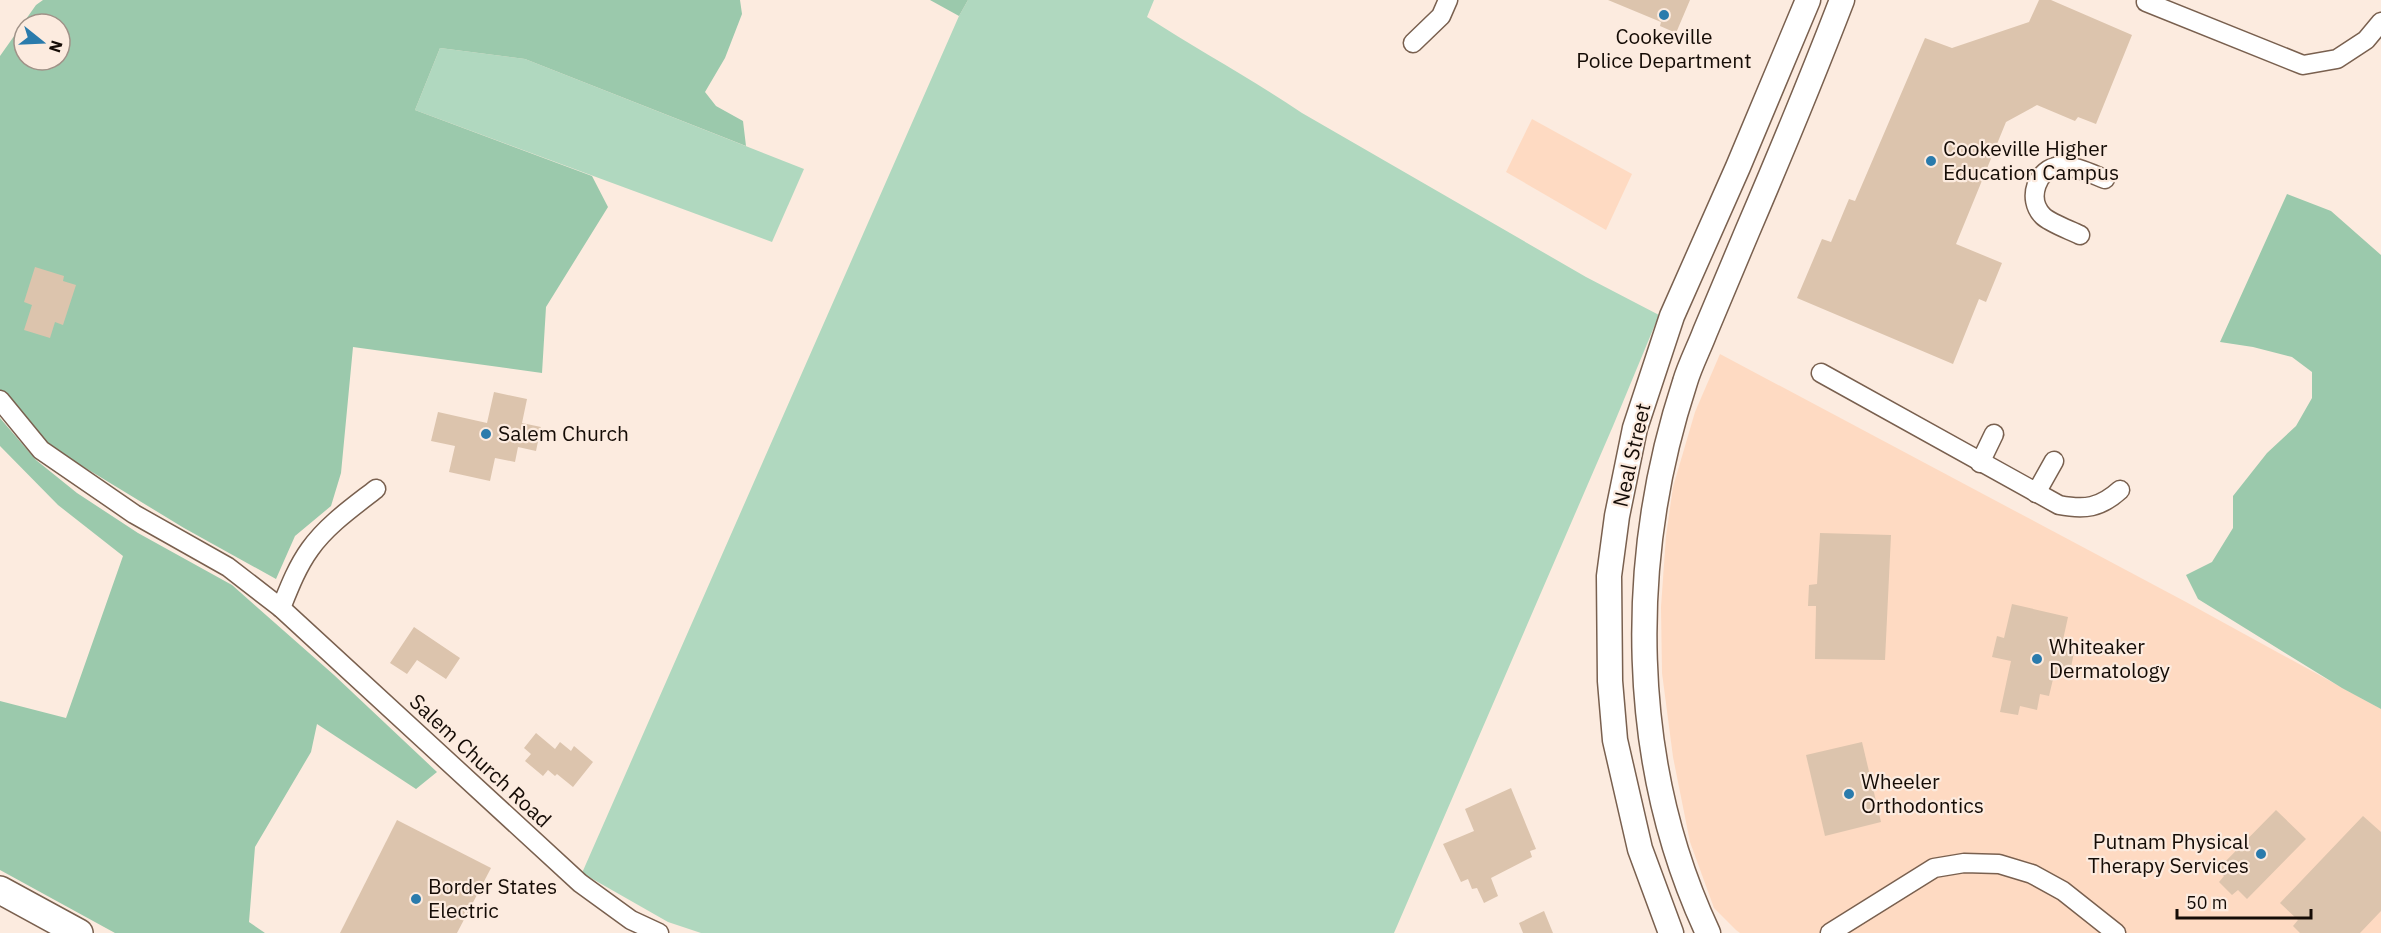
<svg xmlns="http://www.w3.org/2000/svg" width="2381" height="933" font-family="'IBM Plex Sans',sans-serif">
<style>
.built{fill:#fedac2}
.green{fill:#b0d8bf}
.forest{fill:#9bc9ac;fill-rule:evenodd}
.building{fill:#dcc4ad}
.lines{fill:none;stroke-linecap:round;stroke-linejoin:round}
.minor-casing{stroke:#79604f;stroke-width:21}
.major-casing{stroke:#79604f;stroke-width:27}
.highway-casing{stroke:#79604f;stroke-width:30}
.minor{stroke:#fff;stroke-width:18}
.major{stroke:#fff;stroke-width:24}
.highway{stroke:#fff;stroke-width:27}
.poi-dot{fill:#2a7bac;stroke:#fcebdf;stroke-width:2}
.labels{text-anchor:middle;stroke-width:4.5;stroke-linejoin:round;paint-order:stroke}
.poi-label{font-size:21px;fill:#150c06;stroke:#fcebdf;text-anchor:start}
.street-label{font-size:21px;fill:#150c06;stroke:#fcebdf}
</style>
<rect width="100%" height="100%" fill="#fcebdf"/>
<g class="built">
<path d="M 1532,119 L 1632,174 L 1606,230 L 1506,172 Z"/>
<path d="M 1720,354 L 2186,602 L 2381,709 L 2381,933 L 1740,933 L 1736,930 L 1714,908 L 1690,842 L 1673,757 L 1662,673 L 1661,607 L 1666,536 L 1673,487 L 1695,412 Z"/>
</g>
<g class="green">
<path d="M 968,0 L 1154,0 L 1147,17 C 1198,50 1252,79 1302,113 L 1586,277 L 1659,315 L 1613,426 L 1394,933 L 701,933 L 668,922 L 582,873 L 959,16 Z"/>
<path d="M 440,48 L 525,59 L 804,169 L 772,242 L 415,110 Z"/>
</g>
<g class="forest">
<path d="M 43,0 L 740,0 L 742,14 L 725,58 L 705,92 L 716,106 L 743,121 L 746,146 L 525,59 L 440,48 L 415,110 L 592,176 L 608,207 L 546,307 L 542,373 L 353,347 L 341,473 L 331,506 L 295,536 L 276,579 L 184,528 L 46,444 L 0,390 L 0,56 L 36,5 ZM 24,24 L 60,24 L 60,60 L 24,60 Z"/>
<path d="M 930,0 L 968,0 L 959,16 Z"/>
<path d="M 2287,194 L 2331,211 L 2381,255 L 2381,709 L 2342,688 L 2198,599 L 2186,575 L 2212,562 L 2233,528 L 2233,496 L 2267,453 L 2296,426 L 2312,398 L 2312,372 L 2292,357 L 2253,347 L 2220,342 Z"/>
<path d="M 0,418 L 36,460 L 77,493 L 138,533 L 232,585 L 334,675 L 437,772 L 416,789 L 317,724 L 311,752 L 255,847 L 249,922 L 265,933 L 115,933 L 0,870 L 0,701 L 66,718 L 123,556 L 58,505 L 0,446 Z"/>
</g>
<g class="building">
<path d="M 1608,0 L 1690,0 L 1676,33 L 1660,26 L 1661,22 Z"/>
<path d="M 2039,0 L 2051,0 L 2132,35 L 2096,124 L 2078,117 L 2075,121 L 2037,105 L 2006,122 L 1956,244 L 2002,263 L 1986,302 L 1979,299 L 1953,364 L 1797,298 L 1822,239 L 1831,242 L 1849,199 L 1855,201 L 1925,38 L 1952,48 L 2029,22 Z"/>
<path d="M 35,267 L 64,276 L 63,281 L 76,285 L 63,325 L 55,322 L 50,338 L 24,330 L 32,305 L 24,302 Z"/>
<path d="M 494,392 L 527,399 L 522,423 L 541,427 L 536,451 L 518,447 L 515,462 L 495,458 L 490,481 L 449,472 L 455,446 L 431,441 L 438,412 L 487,423 Z"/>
<path d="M 1820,533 L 1891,535 L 1885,660 L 1815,659 L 1816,606 L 1808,606 L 1809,585 L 1817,584 Z"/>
<path d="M 2012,604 L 2068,617 L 2061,649 L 2074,652 L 2069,678 L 2054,675 L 2049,696 L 2040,694 L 2037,710 L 2020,706 L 2018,715 L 2000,712 L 2011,661 L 1992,657 L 1997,636 L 2004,638 Z"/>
<path d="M 414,627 L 460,658 L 446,679 L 417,660 L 407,674 L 390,663 Z"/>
<path d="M 536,733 L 555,749 L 560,742 L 571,751 L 574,746 L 593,762 L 573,787 L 557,774 L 555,776 L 548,770 L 543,776 L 525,761 L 531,754 L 524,748 Z"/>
<path d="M 1862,742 L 1881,822 L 1825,836 L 1806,755 Z"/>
<path d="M 1511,788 L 1536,849 L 1530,851 L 1532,857 L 1491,878 L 1498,896 L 1484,903 L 1477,888 L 1472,889 L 1468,879 L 1461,882 L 1443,844 L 1474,831 L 1465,809 Z"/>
<path d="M 2276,810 L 2306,839 L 2247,899 L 2238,890 L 2232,895 L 2219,882 L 2224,876 L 2217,870 Z"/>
<path d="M 2363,816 L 2381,832 L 2381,911 L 2360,933 L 2300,933 L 2293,926 L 2298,920 L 2280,903 Z"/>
<path d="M 397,820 L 491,868 L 457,933 L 340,933 Z"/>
<path d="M 1544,911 L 1553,933 L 1523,933 L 1519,923 Z"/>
</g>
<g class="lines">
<g class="minor-casing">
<g id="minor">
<path d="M 2146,2 L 2303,65 L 2337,59 L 2366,40 L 2381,22"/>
<path d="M 1413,43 L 1441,16 L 1448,0"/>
<path d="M 2080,235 C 2070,230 2050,223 2043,216 C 2026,199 2037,168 2060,166 C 2074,165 2092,174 2105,179"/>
<path d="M 1821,373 L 2059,505 C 2085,510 2100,508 2120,490"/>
<path d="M 0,400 L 41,450 L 134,514 L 228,567 L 281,608 L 580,883 L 631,920 L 659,933"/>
<path d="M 1980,463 L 1994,434"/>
<path d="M 2036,493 L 2054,461"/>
<path d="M 281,608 C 289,588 297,567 310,549 C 327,525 353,507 376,489"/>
<path d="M 1830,933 L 1934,868 L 1964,863 L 1999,864 L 2032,874 L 2063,891 L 2116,933"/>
</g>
</g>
<g class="major-casing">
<g id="major">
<path d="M 1671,933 L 1640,849 L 1615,740 L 1610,681 L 1609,576 L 1617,516 L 1635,428 L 1672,316 L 1738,167 L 1808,0"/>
<path d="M 1708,933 C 1628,762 1627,559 1685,382 C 1690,365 1699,348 1705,332 C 1719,298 1733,265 1747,232 C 1780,155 1812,78 1842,0"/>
</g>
</g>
<g class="highway-casing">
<path id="highway" d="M 0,890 L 79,933"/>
</g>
<use href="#minor" class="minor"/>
<use href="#major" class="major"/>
<use href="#highway" class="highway"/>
</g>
<g class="poi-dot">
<circle cx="1664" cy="15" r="6"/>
<circle cx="1931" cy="161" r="6"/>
<circle cx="486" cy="434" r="6"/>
<circle cx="2037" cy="659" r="6"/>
<circle cx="1849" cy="794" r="6"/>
<circle cx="2261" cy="854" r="6"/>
<circle cx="416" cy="899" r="6"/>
</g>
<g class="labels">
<g class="poi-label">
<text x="1664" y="44" text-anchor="middle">Cookeville<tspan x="1664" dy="24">Police Department</tspan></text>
<text x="1943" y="156">Cookeville Higher<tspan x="1943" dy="24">Education Campus</tspan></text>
<text x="498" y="441">Salem Church</text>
<text x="2049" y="654">Whiteaker<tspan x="2049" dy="24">Dermatology</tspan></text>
<text x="1861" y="789">Wheeler<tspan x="1861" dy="24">Orthodontics</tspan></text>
<text x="2249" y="849" text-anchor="end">Putnam Physical<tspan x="2249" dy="24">Therapy Services</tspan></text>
<text x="428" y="894">Border States<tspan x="428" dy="24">Electric</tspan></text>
</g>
<g class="street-label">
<text transform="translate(1632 455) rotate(-77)" y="7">Neal Street</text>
<text transform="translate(480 761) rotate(43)" y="7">Salem Church Road</text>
</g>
</g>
<g transform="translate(42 42) rotate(108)"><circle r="28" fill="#fcebdf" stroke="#a09288" stroke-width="1.5"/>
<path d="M0-4.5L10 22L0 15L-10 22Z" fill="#2a7bac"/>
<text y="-9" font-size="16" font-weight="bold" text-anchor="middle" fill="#150c06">N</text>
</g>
<path d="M2177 909v9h134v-9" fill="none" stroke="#150c06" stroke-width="3"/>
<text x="2186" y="909" font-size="18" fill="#150c06" stroke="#fcebdf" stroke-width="4.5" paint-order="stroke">50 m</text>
</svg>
